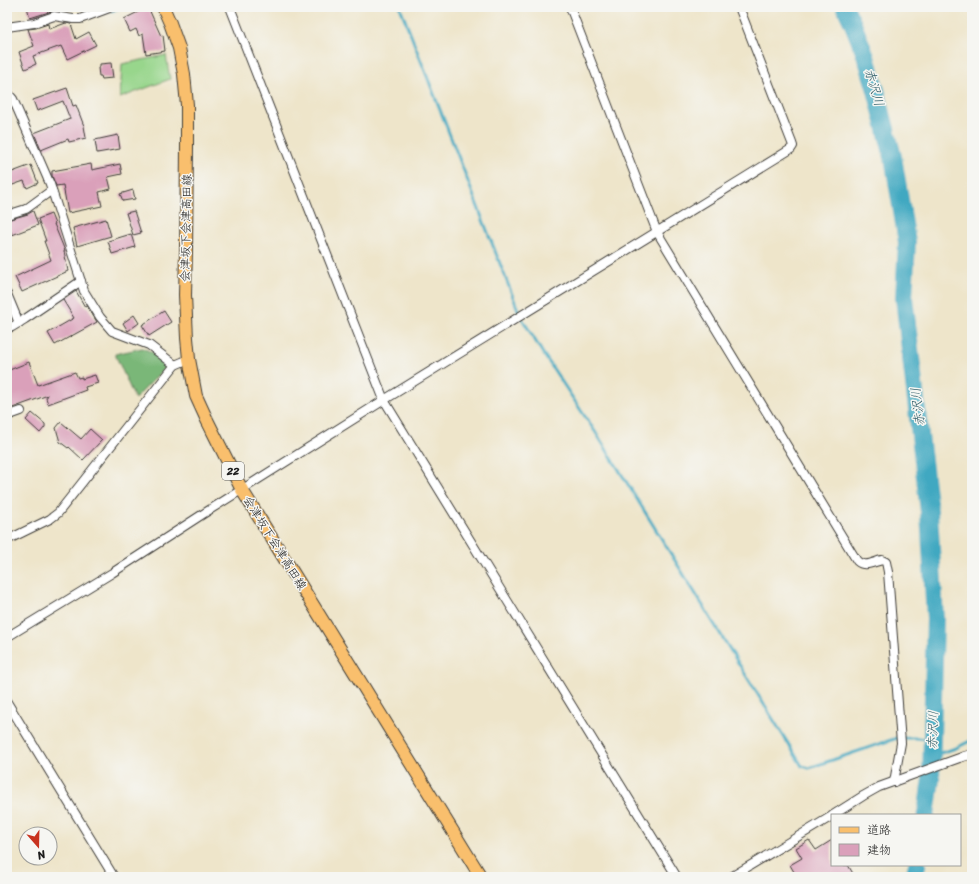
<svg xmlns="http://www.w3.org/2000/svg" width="979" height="884" font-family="Sriracha,'Klee One',sans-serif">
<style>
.green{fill:#98d68c;stroke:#5a7954}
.forest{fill:#7ab778;stroke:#4b6a4a}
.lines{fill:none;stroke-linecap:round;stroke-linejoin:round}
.stream{stroke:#41a8c1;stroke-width:3}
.river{stroke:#41a8c1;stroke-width:18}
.building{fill:#daa0ba}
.minor-casing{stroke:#3c3a36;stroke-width:10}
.tertiary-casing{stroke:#3c3a36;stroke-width:10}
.primary-casing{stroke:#3c3a36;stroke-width:14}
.minor{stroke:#fff;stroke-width:8}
.tertiary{stroke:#fff;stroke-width:9}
.primary{stroke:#f9bf6d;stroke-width:12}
.labels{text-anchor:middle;stroke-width:3;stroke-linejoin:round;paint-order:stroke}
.shield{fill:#f6f6f2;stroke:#5d5d5c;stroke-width:1}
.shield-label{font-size:11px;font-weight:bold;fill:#1c1c1c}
.street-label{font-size:12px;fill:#1c1c1c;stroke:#f6f6f2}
.water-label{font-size:13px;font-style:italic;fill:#2d5b66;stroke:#f6f6f2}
</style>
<rect width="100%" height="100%" fill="#f6f6f2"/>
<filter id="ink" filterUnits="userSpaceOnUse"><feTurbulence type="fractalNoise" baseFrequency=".025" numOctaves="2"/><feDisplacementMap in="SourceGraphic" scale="8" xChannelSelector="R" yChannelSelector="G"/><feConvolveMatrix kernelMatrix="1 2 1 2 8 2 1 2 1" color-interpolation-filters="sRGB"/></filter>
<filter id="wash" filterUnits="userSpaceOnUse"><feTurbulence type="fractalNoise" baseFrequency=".012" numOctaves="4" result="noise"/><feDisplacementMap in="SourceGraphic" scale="16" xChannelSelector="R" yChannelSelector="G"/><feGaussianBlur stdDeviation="0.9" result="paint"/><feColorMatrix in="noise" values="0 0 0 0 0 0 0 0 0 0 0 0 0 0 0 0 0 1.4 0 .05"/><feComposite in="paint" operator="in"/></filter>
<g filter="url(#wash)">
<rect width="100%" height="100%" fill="#eee5ca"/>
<path class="green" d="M 166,55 L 170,79 L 120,98 L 122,64 Z"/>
<path class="forest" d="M 142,348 L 152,352 L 168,365 L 135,399 L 115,354 Z"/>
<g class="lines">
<g class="stream">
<path d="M 400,7 L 520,315 L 542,352 L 598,436 L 802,766 L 809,768 L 897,738 L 918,738 L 932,740"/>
<path d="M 112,11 L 121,7"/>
<path d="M 931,756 L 956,748 L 972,740"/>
</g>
<g class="river">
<path d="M 845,7 L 853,24 L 866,57 L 876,90 L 893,157 L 907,242 L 904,298 L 929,512 L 935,619 L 931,779 L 926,815"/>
<path d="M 914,877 L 917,865"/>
</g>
</g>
<g id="blocks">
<g class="building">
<path d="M 27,7 L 61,7 L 61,9 L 52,11 L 30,18 Z"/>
<path d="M 148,7 L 161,36 L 163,35 L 165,51 L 146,54 L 143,34 L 139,36 L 136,29 L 130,32 L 124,19 Z"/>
<path d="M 66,23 L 71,24 L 76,39 L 89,32 L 96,45 L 67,59 L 61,46 L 33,56 L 36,64 L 25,69 L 19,52 L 34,46 L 28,29 L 36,28 L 48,24 L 49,29 Z"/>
<path d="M 111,63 L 113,78 L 102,79 L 101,76 L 99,76 L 98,68 L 100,67 L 100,64 Z"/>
<path d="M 67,88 L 73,106 L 76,105 L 84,126 L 86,138 L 69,142 L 68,139 L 41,150 L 34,133 L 70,119 L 63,101 L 37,111 L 33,100 Z"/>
<path d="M 118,135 L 120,149 L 97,153 L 95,140 Z"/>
<path d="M 91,164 L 92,170 L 120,164 L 122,174 L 108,177 L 111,189 L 99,192 L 102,206 L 68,213 L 63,185 L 56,186 L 52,176 L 52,171 Z"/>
<path d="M 31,165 L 38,183 L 27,188 L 24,181 L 7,187 L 7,174 Z"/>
<path d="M 133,190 L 135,199 L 123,201 L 120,194 Z"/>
<path d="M 33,211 L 38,225 L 12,235 L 7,220 L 28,214 Z"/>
<path d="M 134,211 L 141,233 L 133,235 L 126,213 Z"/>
<path d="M 51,214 L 55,224 L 54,224 L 65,251 L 64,251 L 68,271 L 22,292 L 15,277 L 51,260 L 44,241 L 46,241 L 38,219 Z"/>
<path d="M 106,219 L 111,236 L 77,246 L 73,228 Z"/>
<path d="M 131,234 L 135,247 L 112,254 L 108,241 Z"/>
<path d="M 76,291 L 85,307 L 87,306 L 97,322 L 55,345 L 48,333 L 74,318 L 63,300 Z"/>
<path d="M 164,311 L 171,322 L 149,336 L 142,325 Z"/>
<path d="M 134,315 L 139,323 L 128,331 L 123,323 Z"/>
<path d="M 29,362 L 38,385 L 75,372 L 78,378 L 82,377 L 82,379 L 95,375 L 98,383 L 85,387 L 86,390 L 48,404 L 46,398 L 48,395 L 7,410 L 7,371 Z"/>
<path d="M 32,413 L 45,424 L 45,427 L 40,433 L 26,420 Z"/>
<path d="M 61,422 L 81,439 L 90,429 L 102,440 L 83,460 L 69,447 L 68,448 L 60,442 L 56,428 Z"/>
<path d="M 809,840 L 816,850 L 832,840 L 832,865 L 848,865 L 855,877 L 797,877 L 790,865 L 802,858 L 796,848 Z"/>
</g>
</g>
</g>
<g filter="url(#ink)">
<use href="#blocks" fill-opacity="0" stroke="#3c3a36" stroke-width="1"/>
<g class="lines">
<g class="minor-casing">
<g id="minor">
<path d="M 230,7 L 384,400 L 677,877"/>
<path d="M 570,7 L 657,232 L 857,561 C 865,568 873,562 882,560 L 886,562 L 888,572 L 901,743 L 894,782"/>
<path d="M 7,27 L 34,23 L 54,16 L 73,19 L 80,19 L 112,7"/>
<path d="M 7,92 L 13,99 L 50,184 L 84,291 L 100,317 L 112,331 L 149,345 L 175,365"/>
<path d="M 7,215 L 26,209 L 52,190"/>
<path d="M 7,294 L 19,323"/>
<path d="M 7,328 L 12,327 L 25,319 L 81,281"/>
<path d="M 7,416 L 21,411"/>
<path d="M 7,540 L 50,519 L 58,513 L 175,365 L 189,359"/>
<path d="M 7,637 L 112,573 L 203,514 L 384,400 L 791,149 L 793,146 L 792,143 L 739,7"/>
<path d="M 7,702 L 114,877"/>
<path d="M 833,815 L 863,796 L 879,787 L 962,757"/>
<path d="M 731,877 L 832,816"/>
</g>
</g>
<g class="tertiary-casing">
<path id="tertiary" d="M 962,757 L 972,754"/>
</g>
<g class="primary-casing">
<path id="primary" d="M 163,7 L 170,23 L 179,48 L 184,74 L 187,105 L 187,146 L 186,252 L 185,295 L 187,338 L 189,359 L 196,396 L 207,420 L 242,490 L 481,877"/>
</g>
<use href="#minor" class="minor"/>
<use href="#tertiary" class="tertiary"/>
<use href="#primary" class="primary"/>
</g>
</g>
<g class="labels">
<rect class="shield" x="222" y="462" width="22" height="18" rx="3"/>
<g class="shield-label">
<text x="233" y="475">22</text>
</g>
<g class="street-label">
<text transform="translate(186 228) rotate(-89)" y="4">会津坂下会津高田線</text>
<text transform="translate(275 543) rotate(58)" y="4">会津坂下会津高田線</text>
</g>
<g class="water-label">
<text transform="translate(875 87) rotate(74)" y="5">赤沢川</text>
<text transform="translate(917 407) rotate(-97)" y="5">赤沢川</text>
<text transform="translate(932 730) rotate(-88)" y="5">赤沢川</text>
</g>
</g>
<rect width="979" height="884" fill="none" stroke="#f6f6f2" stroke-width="24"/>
<rect x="831" y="814" width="130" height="52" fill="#f6f6f2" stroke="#9f9f9c"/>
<rect x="839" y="827" width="20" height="6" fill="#f9bf6d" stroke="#9f9f9c"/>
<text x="867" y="834" font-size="12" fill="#1c1c1c">道路</text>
<rect x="839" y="844" width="20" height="12" fill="#daa0ba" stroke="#9f9f9c"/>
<text x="867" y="854" font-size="12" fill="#1c1c1c">建物</text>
<g transform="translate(38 846) rotate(160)"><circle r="19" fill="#f6f6f2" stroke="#9f9f9c"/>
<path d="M0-3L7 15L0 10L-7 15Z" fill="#c8321e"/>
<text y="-6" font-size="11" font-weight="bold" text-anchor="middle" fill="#1c1c1c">N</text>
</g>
</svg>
